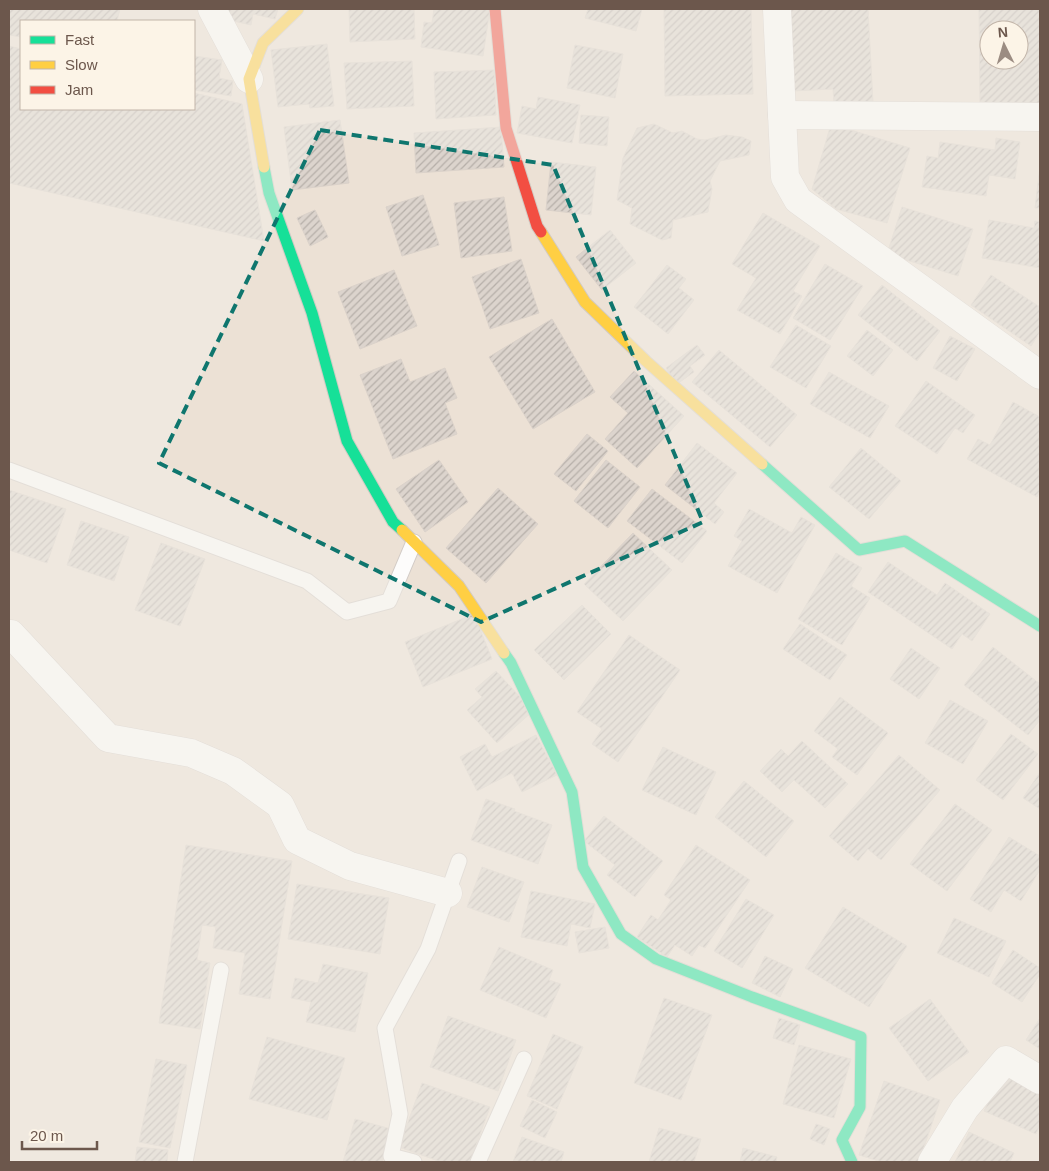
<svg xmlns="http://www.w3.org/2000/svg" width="1049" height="1171" font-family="Arial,sans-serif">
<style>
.residential{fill:#ece1d5;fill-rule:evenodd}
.building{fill:url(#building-hatch);stroke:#dbd2ca;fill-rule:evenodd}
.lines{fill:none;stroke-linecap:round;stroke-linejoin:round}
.lane-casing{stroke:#d2cbc6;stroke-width:17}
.street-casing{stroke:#d2cbc6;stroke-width:29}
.fast-casing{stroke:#d2cbc4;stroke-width:13}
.slow-casing{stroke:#d2cbc4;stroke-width:13}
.jam-casing{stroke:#d2cbc4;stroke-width:13}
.lane{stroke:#fdfcfb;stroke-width:15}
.street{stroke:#fdfcfb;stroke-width:28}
.fast{stroke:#16e098;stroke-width:11}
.slow{stroke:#ffcf43;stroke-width:11}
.jam{stroke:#f24e42;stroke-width:11}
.marked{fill:none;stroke:#0f766e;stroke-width:4;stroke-dasharray:10 6;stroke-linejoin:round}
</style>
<defs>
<pattern id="building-hatch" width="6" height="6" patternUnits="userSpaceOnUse" patternTransform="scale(1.25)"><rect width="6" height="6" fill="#dcd4cd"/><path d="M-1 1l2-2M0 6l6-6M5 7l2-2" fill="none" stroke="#b6afa9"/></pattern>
</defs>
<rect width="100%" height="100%" fill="#f3eee7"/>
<path class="residential" d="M 9,9 L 1040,9 L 1040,1162 L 9,1162 ZM 21,21 L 194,21 L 194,109 L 21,109 ZM 989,30 L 1019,30 L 1019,60 L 989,60 Z"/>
<g class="building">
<path d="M 9,9 L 120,9 L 117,21 L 21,21 L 21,37 L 9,35 Z"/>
<path d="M 222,9 L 278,9 L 275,19 L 253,14 L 251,25 L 220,18 Z"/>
<path d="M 349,9 L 414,9 L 415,39 L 350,42 Z"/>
<path d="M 434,9 L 490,9 L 483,56 L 421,47 L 424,22 L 432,23 Z"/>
<path d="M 588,9 L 642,9 L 636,31 L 585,18 Z"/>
<path d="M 664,9 L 751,9 L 753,94 L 665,96 Z"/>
<path d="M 788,9 L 868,9 L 873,102 L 834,104 L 833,89 L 793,91 Z"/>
<path d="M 979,9 L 1040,9 L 1040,103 L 980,103 ZM 989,30 L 1019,30 L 1019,60 L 989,60 Z"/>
<path d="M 327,44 L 334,106 L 310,108 L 309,104 L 278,107 L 271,50 Z"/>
<path d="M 575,45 L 623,54 L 615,98 L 567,88 Z"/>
<path d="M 9,46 L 21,49 L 21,109 L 194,109 L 194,93 L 242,104 L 264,241 L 9,183 Z"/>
<path d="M 194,56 L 222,60 L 219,78 L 233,81 L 231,96 L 194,90 Z"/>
<path d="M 412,61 L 414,106 L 347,109 L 344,63 Z"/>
<path d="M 494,70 L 496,115 L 436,119 L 434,72 Z"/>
<path d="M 538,97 L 580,105 L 572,143 L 517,133 L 522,106 L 536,109 Z"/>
<path d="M 581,115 L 609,117 L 607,146 L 579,143 Z"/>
<path d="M 340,120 L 349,183 L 292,190 L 284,127 Z"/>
<path d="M 654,124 L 673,133 L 682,131 L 697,139 L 705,140 L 726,135 L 742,137 L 751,141 L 749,155 L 720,161 L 710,181 L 712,189 L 708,212 L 673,220 L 671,238 L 662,240 L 630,224 L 632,208 L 617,200 L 623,158 L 637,128 Z"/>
<path d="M 831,124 L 910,148 L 887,223 L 836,209 L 812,189 Z"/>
<path d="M 501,127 L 504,167 L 416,173 L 414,133 Z"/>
<path d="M 996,138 L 1020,142 L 1015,179 L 989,175 L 986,196 L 922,187 L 927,156 L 938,158 L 940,142 L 995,150 Z"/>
<path d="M 551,162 L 596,167 L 591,215 L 546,210 Z"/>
<path d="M 1040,166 L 1040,208 L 1035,208 Z"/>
<path d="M 423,195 L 439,245 L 402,256 L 386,207 Z"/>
<path d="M 504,197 L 512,251 L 461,258 L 454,203 Z"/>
<path d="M 902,207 L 973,229 L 958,276 L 887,254 Z"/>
<path d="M 315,210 L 328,237 L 310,246 L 297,218 Z"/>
<path d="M 763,213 L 820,246 L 793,291 L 802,296 L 780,334 L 737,310 L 756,278 L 732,264 Z"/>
<path d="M 989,220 L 1034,228 L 1035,221 L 1040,222 L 1040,268 L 982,258 Z"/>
<path d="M 610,230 L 636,263 L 602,290 L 576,257 Z"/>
<path d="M 521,259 L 539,313 L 490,329 L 472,277 Z"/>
<path d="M 825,264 L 863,286 L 830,340 L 793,318 Z"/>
<path d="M 667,265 L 686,279 L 679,288 L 694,300 L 668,334 L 634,307 Z"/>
<path d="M 394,270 L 417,326 L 360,349 L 338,292 Z"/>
<path d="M 991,275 L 1040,307 L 1040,332 L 1031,346 L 971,305 Z"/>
<path d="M 882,285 L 940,331 L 917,361 L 858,315 Z"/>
<path d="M 552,319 L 595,392 L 533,429 L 489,357 Z"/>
<path d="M 796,325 L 831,346 L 806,388 L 770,367 Z"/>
<path d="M 867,330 L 893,350 L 873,376 L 847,356 Z"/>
<path d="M 950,336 L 975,349 L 957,381 L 933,368 Z"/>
<path d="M 697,345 L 705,355 L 690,366 L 694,372 L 677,384 L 666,368 Z"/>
<path d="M 719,350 L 797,415 L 770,447 L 692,382 Z"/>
<path d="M 401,359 L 410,382 L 445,368 L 457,398 L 445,403 L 457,434 L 393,459 L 360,375 Z"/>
<path d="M 634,371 L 684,416 L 637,468 L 605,439 L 628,413 L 610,397 Z"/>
<path d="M 829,372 L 889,406 L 870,438 L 810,404 Z"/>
<path d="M 926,381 L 975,415 L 963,433 L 955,428 L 937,454 L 895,426 Z"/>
<path d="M 1013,402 L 1040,417 L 1040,491 L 1037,497 L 967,459 L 978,439 L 990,445 Z"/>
<path d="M 587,434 L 608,451 L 576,491 L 554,474 Z"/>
<path d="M 697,443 L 737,473 L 714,503 L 724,512 L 715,524 L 665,485 Z"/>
<path d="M 861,448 L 901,481 L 869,519 L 829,487 Z"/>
<path d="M 439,460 L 468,502 L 425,532 L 396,489 Z"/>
<path d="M 606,460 L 640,487 L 608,528 L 574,501 Z"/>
<path d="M 498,488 L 538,524 L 486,583 L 446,548 Z"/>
<path d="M 652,489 L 707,531 L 682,563 L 627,521 Z"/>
<path d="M 9,490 L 66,509 L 47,563 L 9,550 Z"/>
<path d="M 749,509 L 792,533 L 801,517 L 815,525 L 777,593 L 728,566 L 742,541 L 734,536 Z"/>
<path d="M 81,521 L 129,537 L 114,581 L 67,565 Z"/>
<path d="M 633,533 L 672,570 L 623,621 L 584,584 Z"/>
<path d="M 161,543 L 205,559 L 180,626 L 135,610 Z"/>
<path d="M 836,553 L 862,568 L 851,586 L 870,598 L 842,645 L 798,619 Z"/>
<path d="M 888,562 L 937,595 L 945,583 L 990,614 L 972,641 L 962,634 L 952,649 L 868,592 Z"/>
<path d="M 582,605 L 611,634 L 564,680 L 534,650 Z"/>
<path d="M 474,614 L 492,659 L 423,687 L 405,642 Z"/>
<path d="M 800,624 L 847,655 L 830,680 L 783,649 Z"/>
<path d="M 629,635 L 680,670 L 618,762 L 592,744 L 602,729 L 577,712 Z"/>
<path d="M 993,647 L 1040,684 L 1040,720 L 1028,735 L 964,685 Z"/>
<path d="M 911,648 L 940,668 L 919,699 L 890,679 Z"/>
<path d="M 496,671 L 533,711 L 497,743 L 467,710 L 482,697 L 475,689 Z"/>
<path d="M 840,697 L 888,733 L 857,775 L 832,757 L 838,749 L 814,731 Z"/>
<path d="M 950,700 L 988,721 L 963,764 L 925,743 Z"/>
<path d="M 1011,734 L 1038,754 L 1003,800 L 976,780 Z"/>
<path d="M 536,735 L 557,775 L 522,792 L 512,773 L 477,791 L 460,757 L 485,744 L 492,757 Z"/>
<path d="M 802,741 L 848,784 L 825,808 L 794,780 L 782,792 L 760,771 L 781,749 L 788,756 Z"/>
<path d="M 663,747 L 716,772 L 696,815 L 642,790 Z"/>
<path d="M 899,755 L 940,790 L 881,860 L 868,849 L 858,861 L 829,836 Z"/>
<path d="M 1040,772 L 1040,809 L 1023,798 Z"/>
<path d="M 744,781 L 794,821 L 766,857 L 715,817 Z"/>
<path d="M 486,799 L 515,809 L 514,811 L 552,825 L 538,864 L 471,840 Z"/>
<path d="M 955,804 L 992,830 L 947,891 L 910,864 Z"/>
<path d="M 604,816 L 663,861 L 635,897 L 607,875 L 615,865 L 584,841 Z"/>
<path d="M 1009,837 L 1040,856 L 1040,870 L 1021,901 L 1004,890 L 991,912 L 970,899 Z"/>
<path d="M 186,845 L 292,861 L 270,999 L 239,994 L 245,953 L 213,948 L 216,927 L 202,925 L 197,960 L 210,963 L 200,1029 L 159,1023 Z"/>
<path d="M 696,845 L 750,880 L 705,948 L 699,945 L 692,956 L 675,945 L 667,957 L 637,937 L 651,915 L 658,920 L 671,900 L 664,895 Z"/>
<path d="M 482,867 L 524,882 L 509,922 L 467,907 Z"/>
<path d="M 297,884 L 389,898 L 380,954 L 288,939 Z"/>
<path d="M 531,891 L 595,904 L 590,928 L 571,924 L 567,946 L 521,937 Z"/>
<path d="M 746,899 L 774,915 L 742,968 L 714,951 Z"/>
<path d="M 843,907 L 907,946 L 869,1007 L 805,968 Z"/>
<path d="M 954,918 L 1006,941 L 989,977 L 937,953 Z"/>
<path d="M 605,927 L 609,948 L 579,953 L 575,932 Z"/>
<path d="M 499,947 L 553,970 L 549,980 L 561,984 L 546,1018 L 480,990 Z"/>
<path d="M 1013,950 L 1040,968 L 1040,974 L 1022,1002 L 992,983 Z"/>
<path d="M 765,956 L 793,969 L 780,997 L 752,983 Z"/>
<path d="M 323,964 L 368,973 L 355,1032 L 306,1022 L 311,1002 L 291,998 L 295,978 L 318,983 Z"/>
<path d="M 664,998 L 712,1015 L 681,1100 L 634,1083 Z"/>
<path d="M 930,999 L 969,1052 L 928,1081 L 889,1028 Z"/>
<path d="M 448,1016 L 516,1040 L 498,1091 L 430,1067 Z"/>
<path d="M 779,1018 L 800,1025 L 794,1045 L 773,1038 Z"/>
<path d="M 1040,1018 L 1040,1049 L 1026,1040 Z"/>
<path d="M 553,1034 L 583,1047 L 557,1109 L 527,1096 Z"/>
<path d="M 267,1037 L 345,1058 L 327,1120 L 249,1099 Z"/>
<path d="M 799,1045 L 851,1059 L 834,1118 L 783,1104 Z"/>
<path d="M 156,1059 L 187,1065 L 170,1148 L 139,1142 Z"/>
<path d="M 1002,1072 L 1040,1089 L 1040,1125 L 1036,1134 L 984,1111 Z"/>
<path d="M 884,1081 L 940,1100 L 919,1162 L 882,1162 L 859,1155 Z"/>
<path d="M 422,1083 L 490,1107 L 470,1162 L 441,1162 L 399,1147 Z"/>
<path d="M 532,1100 L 557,1112 L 545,1138 L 520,1126 Z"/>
<path d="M 355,1119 L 391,1129 L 382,1162 L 343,1162 Z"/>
<path d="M 816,1124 L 830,1129 L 824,1145 L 810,1139 Z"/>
<path d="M 659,1128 L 701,1139 L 694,1162 L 649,1162 Z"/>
<path d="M 969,1132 L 1014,1153 L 1010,1162 L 955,1162 Z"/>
<path d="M 522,1137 L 564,1152 L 561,1162 L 513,1162 Z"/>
<path d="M 137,1147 L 168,1150 L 167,1162 L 135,1162 Z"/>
<path d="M 743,1148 L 777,1157 L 776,1162 L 740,1162 Z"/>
</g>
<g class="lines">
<g class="lane-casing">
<g id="lane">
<path d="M 9,470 L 307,581 L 347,612 L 389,601 L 414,542"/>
<path d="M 185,1162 L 221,970"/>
<path d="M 414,1162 L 391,1156 L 400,1114 L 385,1028 L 428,949 L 459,861"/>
<path d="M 478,1162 L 524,1059"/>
</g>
</g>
<g class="street-casing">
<g id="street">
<path d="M 212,9 L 249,79"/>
<path d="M 777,9 L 785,177 L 798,200 L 1040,375"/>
<path d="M 782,115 L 1040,117"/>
<path d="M 9,634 L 11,634 L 108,738 L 191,753 L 233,771 L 280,805 L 297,840 L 350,866 L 448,893"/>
<path d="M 932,1162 L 965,1108 L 1006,1060 L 1040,1080"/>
</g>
</g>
<g class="fast-casing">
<g id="fast">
<path d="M 264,167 L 269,193 L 312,313 L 347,441 L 393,522 L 402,530"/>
<path d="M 762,464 L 859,550 L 905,541 L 1040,626"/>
<path d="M 504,653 L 511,663 L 572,792 L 583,867 L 621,934 L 656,959 L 752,997 L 861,1037 L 860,1107 L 842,1140 L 852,1162"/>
</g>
</g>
<g class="slow-casing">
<g id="slow">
<path d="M 264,167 L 249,79 L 263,43 L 298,9"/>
<path d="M 541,232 L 585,302 L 646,361 L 762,464"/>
<path d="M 402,530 L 459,586 L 504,653"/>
</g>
</g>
<g class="jam-casing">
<path id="jam" d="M 495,9 L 506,128 L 537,226 L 541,232"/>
</g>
<use href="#lane" class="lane"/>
<use href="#street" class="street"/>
<use href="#fast" class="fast"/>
<use href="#slow" class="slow"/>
<use href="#jam" class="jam"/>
</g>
<path d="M0 0H1049V1171H0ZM 320,130 L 553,165 L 703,522 L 481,622 L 159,463 Z" fill="#f3eee7" fill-opacity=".55" fill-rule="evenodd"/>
<path class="marked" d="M 320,130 L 553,165 L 703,522 L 481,622 L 159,463 Z"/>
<rect width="1049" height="1171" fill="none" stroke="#6c574c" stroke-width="20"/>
<rect x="20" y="20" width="175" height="90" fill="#fcf4e7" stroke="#c2b5a9"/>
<rect x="30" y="36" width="25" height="8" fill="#16e098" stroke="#c2b5a9"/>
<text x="65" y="45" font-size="15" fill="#6c574c">Fast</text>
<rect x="30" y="61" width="25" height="8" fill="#ffcf43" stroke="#c2b5a9"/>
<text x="65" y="70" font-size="15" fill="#6c574c">Slow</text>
<rect x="30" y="86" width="25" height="8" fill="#f24e42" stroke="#c2b5a9"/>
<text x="65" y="95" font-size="15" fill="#6c574c">Jam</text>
<g transform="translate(1004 45) rotate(355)"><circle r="24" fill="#fcf4e7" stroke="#c2b5a9"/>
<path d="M0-4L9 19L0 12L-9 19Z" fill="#9b8c82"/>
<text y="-8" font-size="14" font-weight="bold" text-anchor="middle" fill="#6c574c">N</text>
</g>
<path d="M22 1141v8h75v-8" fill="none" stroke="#6c574c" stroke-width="2.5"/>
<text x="30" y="1141" font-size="15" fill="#6c574c" stroke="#fcf4e7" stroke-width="4" paint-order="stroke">20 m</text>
</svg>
